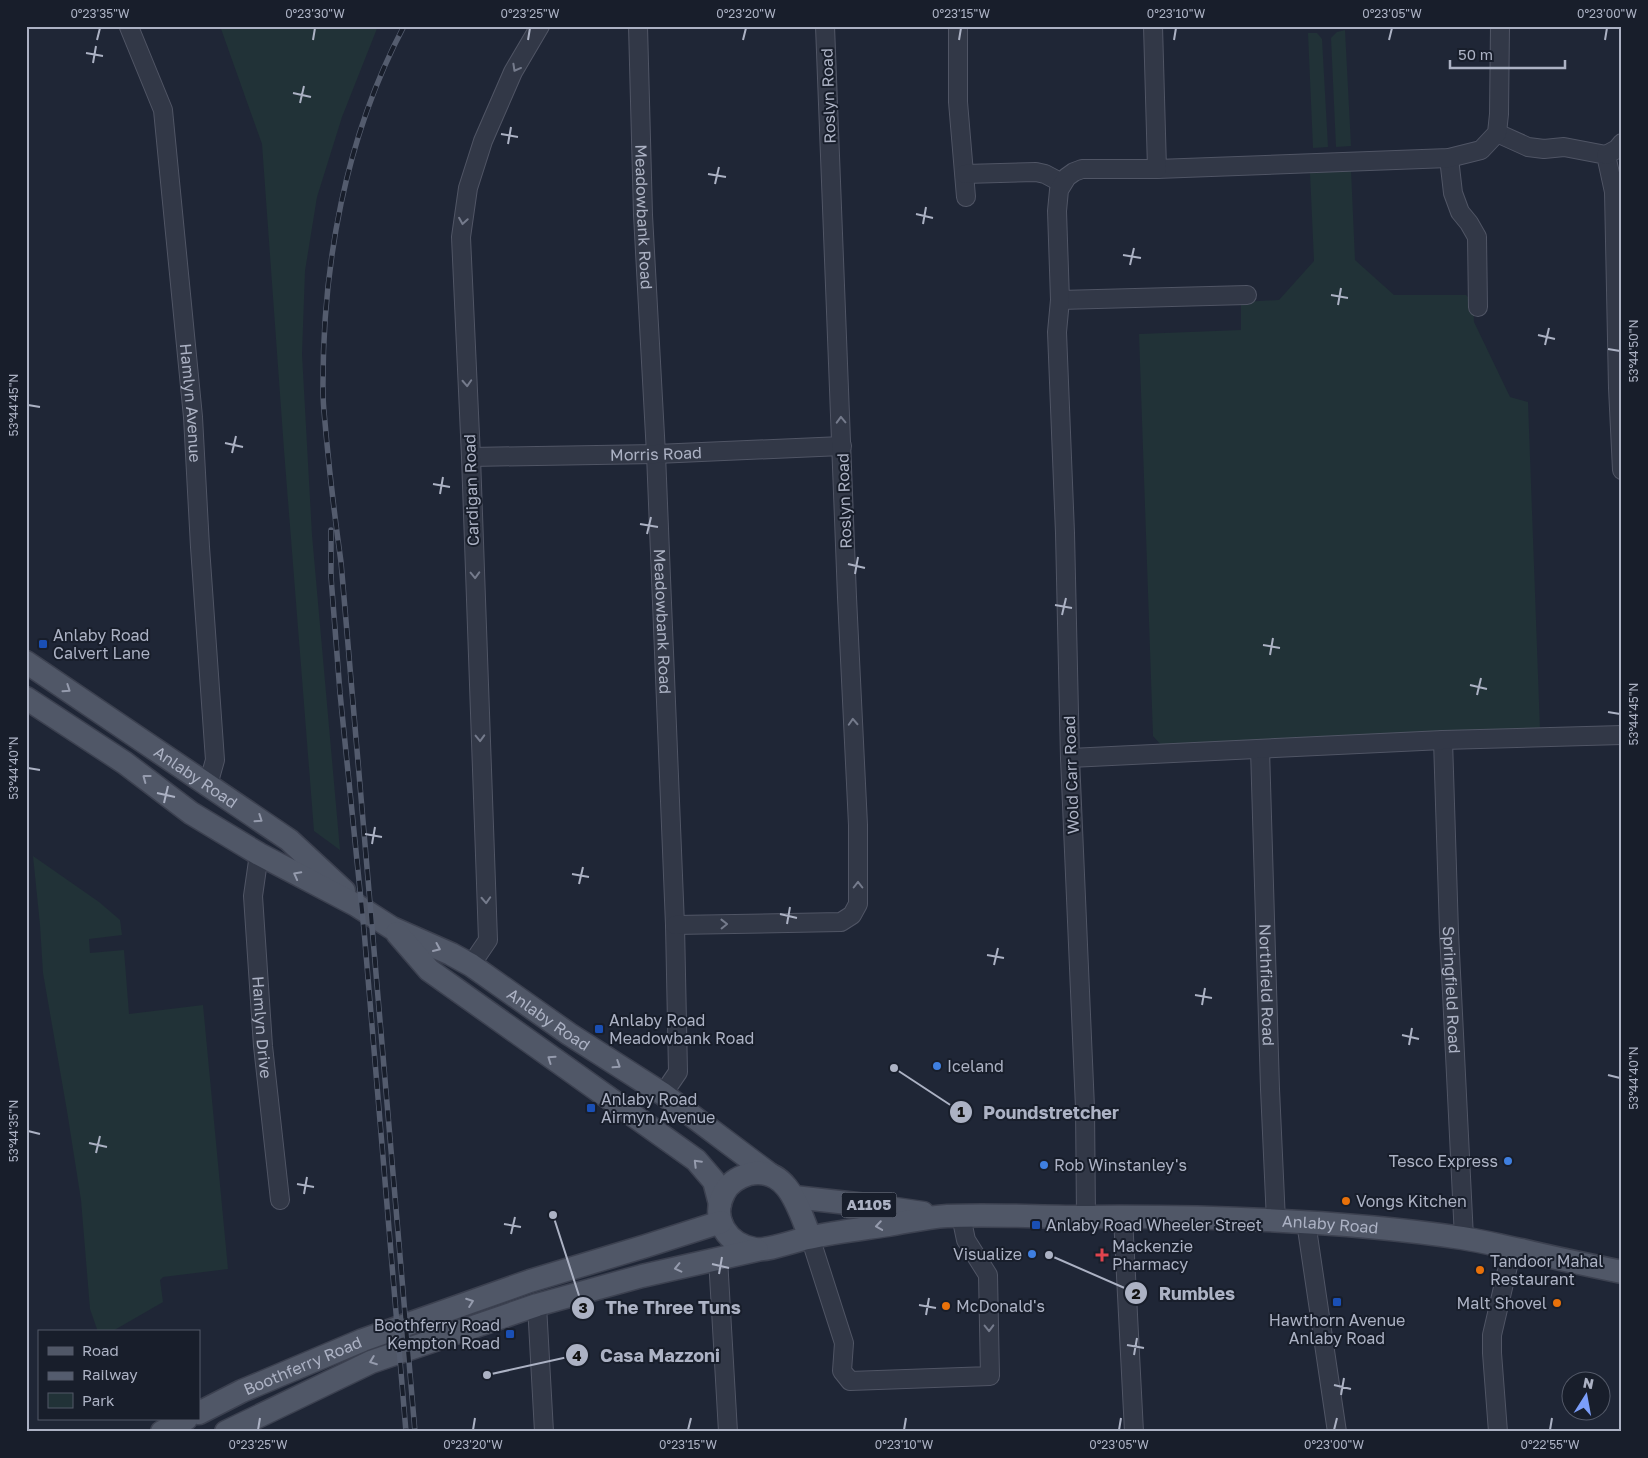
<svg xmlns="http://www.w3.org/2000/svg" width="1648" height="1458" font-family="'Golos Text',sans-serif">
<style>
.green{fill:#213237}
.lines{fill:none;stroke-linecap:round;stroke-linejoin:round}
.minor-casing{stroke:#505565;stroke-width:20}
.major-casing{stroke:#3c4150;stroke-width:25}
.minor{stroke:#323847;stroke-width:18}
.major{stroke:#505767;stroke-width:22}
.rail-casing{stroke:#545c6e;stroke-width:5.5}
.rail{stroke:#181e2b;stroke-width:4;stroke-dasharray:11;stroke-linecap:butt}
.oneway{stroke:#757b8c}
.oneway2{stroke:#959bad}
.ticks{fill:none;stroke:#acb2c4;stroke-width:2}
.transit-dot{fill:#1a4fb4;stroke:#181e2b;stroke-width:2}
.shop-dot{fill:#3f7fe0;stroke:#181e2b;stroke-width:2}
.food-dot{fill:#e8710a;stroke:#181e2b;stroke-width:2}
.health-dot{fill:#e0444e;stroke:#181e2b;stroke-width:2}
.labels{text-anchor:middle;stroke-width:4;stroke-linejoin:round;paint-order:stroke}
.shield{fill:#181e2b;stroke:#808696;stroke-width:1}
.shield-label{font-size:15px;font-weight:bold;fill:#acb2c4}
.street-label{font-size:16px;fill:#acb2c4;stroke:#181e2b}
.poi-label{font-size:16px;fill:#acb2c4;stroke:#181e2b;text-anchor:start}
.leader{fill:none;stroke:#acb2c4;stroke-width:2}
.callout-dot{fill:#acb2c4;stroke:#181e2b;stroke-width:2}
.mark-label{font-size:15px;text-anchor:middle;font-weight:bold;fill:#111}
.callout-label{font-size:18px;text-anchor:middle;font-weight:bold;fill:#acb2c4;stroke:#181e2b;stroke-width:4;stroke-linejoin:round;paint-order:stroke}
.neatline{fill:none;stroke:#acb2c4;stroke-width:2}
.ticks-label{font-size:12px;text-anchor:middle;fill:#acb2c4}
</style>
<rect width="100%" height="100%" fill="#1f2636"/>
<g class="green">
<path d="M 220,26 L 378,26 L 342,117 L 317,197 L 305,271 L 302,354 L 312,535 L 340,850 L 314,831 L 284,450 L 262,144 Z"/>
<path d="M 1345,30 L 1351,146 L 1336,147 L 1331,38 L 1337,32 Z"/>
<path d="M 1308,33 L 1317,33 L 1322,39 L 1328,147 L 1313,148 Z"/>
<path d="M 1351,170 L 1355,260 L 1394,295 L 1466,295 L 1473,302 L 1474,322 L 1510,397 L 1528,402 L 1540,730 L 1162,746 L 1153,736 L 1139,334 L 1241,330 L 1241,302 L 1279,300 L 1314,261 L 1310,173 Z"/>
<path d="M 33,856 L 99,902 L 120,920 L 122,935 L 89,939 L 90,953 L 124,950 L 129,1014 L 203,1005 L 228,1269 L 163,1277 L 160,1280 L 163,1302 L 111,1332 L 98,1332 L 90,1309 L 81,1200 L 67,1111 L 43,973 L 40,925 Z"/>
</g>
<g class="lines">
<g class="minor-casing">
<g id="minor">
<path id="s1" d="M 638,26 L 643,215 L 656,454 L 675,925 L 678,1072 L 663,1094"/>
<path d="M 958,26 L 958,102 L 966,197"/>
<path id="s2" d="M 129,27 L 163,110 L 193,417 L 200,547 L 215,760 L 208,785"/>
<path d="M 1497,133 L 1528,147 L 1544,149 L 1564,147 L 1606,155 L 1614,192 L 1618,388 L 1622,470"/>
<path d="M 1606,155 L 1617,149 L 1622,143"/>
<path d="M 1449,158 L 1453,193 L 1460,212 L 1469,223 L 1477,237 L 1478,307"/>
<path d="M 1157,169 L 1449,158 L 1481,150 L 1497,133 L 1499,114 L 1500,26"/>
<path d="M 965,174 L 1036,172 L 1045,174 L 1062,183"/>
<path d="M 1060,300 L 1247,295"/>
<path id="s3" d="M 471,457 L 656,454 L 842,446"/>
<path id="s4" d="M 1443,740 L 1449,932 L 1464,1238"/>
<path id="s5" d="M 1260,749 L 1270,1089 L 1276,1221"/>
<path d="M 1070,758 L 1443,740 L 1622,735"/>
<path id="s6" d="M 259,854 L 253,896 L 263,1046 L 280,1200"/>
<path d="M 675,925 L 841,922 L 852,915 L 858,904 L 858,825 L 847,597 L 825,26"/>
<path d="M 471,965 L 488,940 L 471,457 L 461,237 L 468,188 L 483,141 L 513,72 L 540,26"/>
<path d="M 1086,1217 L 1085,1108 L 1070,758 L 1065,533 L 1057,332 L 1060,300 L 1057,211 L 1059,190 L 1067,177 L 1074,172 L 1082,169 L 1157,169 L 1153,26"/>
<path d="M 1123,1217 L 1134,1432"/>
<path d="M 1306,1222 L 1337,1432"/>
<path d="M 810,1237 L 844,1343 L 842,1371 L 850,1381 L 990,1376 L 988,1275 L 966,1240 L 961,1216"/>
<path d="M 718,1258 L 728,1432"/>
<path d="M 537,1305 L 544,1432"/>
<path d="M 1498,1432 L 1492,1353 L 1492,1335 L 1512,1249"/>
</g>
</g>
<g class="major-casing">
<g id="major">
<path id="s7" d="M 26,662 L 289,840 L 344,891"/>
<path id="s8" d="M 26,698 L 125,763 L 191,813 L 259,854 L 356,905 L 392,928 L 451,954 L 471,965 L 569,1034 L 663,1094 L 771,1175"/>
<path d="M 397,933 L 429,970 L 696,1160 L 714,1181 L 720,1204"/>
<path d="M 794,1197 L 875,1206 L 923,1213"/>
<path id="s9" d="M 810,1237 C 799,1210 788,1165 749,1174 C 739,1177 729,1183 724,1193 C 710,1219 728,1245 755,1249 C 768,1251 793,1241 808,1238 C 834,1232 861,1229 888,1225 C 907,1222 927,1217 947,1216 C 994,1214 1041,1217 1088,1217 C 1212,1216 1340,1220 1462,1238 C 1482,1241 1501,1246 1521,1250 C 1554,1258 1588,1265 1622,1272"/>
<path id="s10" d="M 199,1413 L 242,1391 L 363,1340 L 530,1281 L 646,1246 L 721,1222"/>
<path d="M 162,1432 L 186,1419"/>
<path d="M 226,1432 L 371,1362 L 537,1305 L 642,1276 L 757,1250"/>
</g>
</g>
<use href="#minor" class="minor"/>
<use href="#major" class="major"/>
<g class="rail-casing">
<g id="rail">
<path d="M 404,26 C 345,138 322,266 323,392 C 323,406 325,420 326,434 C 330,477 335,519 341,562 L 415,1432"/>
<path d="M 331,530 L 331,577 L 340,693 L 364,930 L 406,1432"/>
</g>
</g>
<use href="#rail" class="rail"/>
</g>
<defs><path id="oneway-chevron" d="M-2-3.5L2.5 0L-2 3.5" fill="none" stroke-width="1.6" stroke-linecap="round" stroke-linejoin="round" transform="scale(1.25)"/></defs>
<g class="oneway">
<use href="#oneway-chevron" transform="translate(516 68) rotate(119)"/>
<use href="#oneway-chevron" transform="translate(463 221) rotate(99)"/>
<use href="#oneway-chevron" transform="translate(467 383) rotate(87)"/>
<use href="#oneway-chevron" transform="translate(841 420) rotate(-92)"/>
<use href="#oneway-chevron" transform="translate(475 575) rotate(88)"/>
<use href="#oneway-chevron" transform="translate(853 722) rotate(-93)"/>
<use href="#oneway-chevron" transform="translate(480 738) rotate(88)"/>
<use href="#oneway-chevron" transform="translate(858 885) rotate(-90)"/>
<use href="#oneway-chevron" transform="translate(486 900) rotate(87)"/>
<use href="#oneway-chevron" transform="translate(724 924) rotate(-1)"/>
<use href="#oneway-chevron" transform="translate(989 1328) rotate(89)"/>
</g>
<g class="oneway2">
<use href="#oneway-chevron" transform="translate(67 689) rotate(34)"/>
<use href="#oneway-chevron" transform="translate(146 778) rotate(-143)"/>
<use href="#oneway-chevron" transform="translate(259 819) rotate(34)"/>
<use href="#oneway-chevron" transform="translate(297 875) rotate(-152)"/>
<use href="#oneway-chevron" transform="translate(437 948) rotate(24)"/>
<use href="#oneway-chevron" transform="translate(551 1059) rotate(-145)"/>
<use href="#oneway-chevron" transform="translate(617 1065) rotate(33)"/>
<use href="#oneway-chevron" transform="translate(697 1163) rotate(-135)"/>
<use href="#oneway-chevron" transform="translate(879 1226) rotate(171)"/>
<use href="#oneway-chevron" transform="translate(678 1268) rotate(167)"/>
<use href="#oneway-chevron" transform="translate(470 1302) rotate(-20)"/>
<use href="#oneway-chevron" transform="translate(373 1361) rotate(159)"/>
</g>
<path class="ticks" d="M 97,40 L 100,28M 313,40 L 315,28M 528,40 L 530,28M 743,40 L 746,28M 959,40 L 961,28M 1174,40 L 1176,28M 1389,40 L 1392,28M 1605,40 L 1607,28M 86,53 L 103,56M 93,63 L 96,46M 293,93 L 311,97M 300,103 L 304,86M 501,134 L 518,137M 508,144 L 511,127M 708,174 L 726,177M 715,184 L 719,167M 916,214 L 933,218M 923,224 L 926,207M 1123,255 L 1141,258M 1130,265 L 1134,248M 1331,295 L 1348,298M 1338,305 L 1341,288M 1538,335 L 1555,339M 1545,345 L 1549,328M 1608,349 L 1620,351M 28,405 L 40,407M 225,443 L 243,447M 232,453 L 236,436M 433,484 L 450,487M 440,494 L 443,477M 640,524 L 658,527M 647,534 L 651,517M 848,564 L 865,568M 855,574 L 858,557M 1055,605 L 1072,608M 1062,615 L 1066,598M 1263,645 L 1280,648M 1270,655 L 1273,638M 1470,685 L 1487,689M 1477,695 L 1481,678M 1608,712 L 1620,714M 28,768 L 40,770M 157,793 L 175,797M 164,803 L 168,786M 365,834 L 382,837M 372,844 L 375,827M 572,874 L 589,877M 579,884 L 583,867M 780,914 L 797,918M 787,924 L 790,907M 987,955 L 1004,958M 994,965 L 998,948M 1195,995 L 1212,998M 1202,1005 L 1205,988M 1402,1035 L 1419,1039M 1409,1045 L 1412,1028M 1608,1075 L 1620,1078M 28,1131 L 40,1134M 89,1143 L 107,1147M 96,1153 L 100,1136M 297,1184 L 314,1187M 304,1194 L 307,1177M 504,1224 L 521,1227M 511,1234 L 515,1217M 712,1264 L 729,1268M 719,1274 L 722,1257M 919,1305 L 936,1308M 926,1315 L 929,1298M 1127,1345 L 1144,1348M 1134,1355 L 1137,1338M 1334,1385 L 1351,1389M 1341,1395 L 1344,1378M 258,1430 L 260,1418M 473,1430 L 475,1418M 688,1430 L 691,1418M 904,1430 L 906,1418M 1119,1430 L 1121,1418M 1334,1430 L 1337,1418M 1550,1430 L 1552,1418"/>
<g class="transit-dot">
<rect x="38" y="639" width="10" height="10" rx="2.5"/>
<rect x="594" y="1024" width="10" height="10" rx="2.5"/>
<rect x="586" y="1103" width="10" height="10" rx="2.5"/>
<rect x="1031" y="1220" width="10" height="10" rx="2.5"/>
<rect x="1332" y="1297" width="10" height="10" rx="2.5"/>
<rect x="505" y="1329" width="10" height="10" rx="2.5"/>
</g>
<g class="shop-dot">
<circle cx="937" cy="1066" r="5"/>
<circle cx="1508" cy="1161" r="5"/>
<circle cx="1044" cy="1165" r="5"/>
<circle cx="1032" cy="1254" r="5"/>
</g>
<g class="food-dot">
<circle cx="1346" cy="1201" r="5"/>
<circle cx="1480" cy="1270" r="5"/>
<circle cx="1557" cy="1303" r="5"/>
<circle cx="946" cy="1306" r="5"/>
</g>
<path class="health-dot" d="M1099.5 1247.5h5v5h5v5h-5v5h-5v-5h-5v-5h5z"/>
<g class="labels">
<rect class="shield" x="841.5" y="1192.5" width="55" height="25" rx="4"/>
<g class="shield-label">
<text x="869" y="1210">A1105</text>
</g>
<g class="street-label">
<text transform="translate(828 96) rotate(-92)" y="6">Roslyn Road</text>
<text dy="6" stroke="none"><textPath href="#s1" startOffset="191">Meadowbank Road</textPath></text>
<text dy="6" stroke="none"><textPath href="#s2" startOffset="384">Hamlyn Avenue</textPath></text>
<text dy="6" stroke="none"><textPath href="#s3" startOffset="185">Morris Road</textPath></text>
<text transform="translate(471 490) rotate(-92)" y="6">Cardigan Road</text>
<text transform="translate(844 501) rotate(-92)" y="6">Roslyn Road</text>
<text dy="6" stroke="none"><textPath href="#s1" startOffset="596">Meadowbank Road</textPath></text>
<text transform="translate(1071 775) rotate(-92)" y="6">Wold Carr Road</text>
<text dy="6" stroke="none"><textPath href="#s7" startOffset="205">Anlaby Road</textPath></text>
<text dy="6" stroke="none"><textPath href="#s5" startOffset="236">Northfield Road</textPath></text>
<text dy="6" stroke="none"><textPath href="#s4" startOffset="250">Springfield Road</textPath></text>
<text dy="6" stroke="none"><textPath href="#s8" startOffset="615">Anlaby Road</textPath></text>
<text dy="6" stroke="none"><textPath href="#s6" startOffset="174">Hamlyn Drive</textPath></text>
<text dy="6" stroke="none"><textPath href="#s9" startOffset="784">Anlaby Road</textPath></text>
<text dy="6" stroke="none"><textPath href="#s10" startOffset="114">Boothferry Road</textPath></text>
</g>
<g class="poi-label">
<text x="53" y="641">Anlaby Road<tspan x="53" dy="18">Calvert Lane</tspan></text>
<text x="609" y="1026">Anlaby Road<tspan x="609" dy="18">Meadowbank Road</tspan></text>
<text x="947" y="1072">Iceland</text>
<text x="601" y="1105">Anlaby Road<tspan x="601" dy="18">Airmyn Avenue</tspan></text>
<text x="1498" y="1167" text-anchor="end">Tesco Express</text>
<text x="1054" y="1171">Rob Winstanley's</text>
<text x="1356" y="1207">Vongs Kitchen</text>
<text x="1046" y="1231">Anlaby Road Wheeler Street</text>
<text x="1112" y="1252">Mackenzie<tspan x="1112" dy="18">Pharmacy</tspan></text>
<text x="1022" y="1260" text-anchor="end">Visualize</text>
<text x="1490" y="1267">Tandoor Mahal<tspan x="1490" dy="18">Restaurant</tspan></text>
<text x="1547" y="1309" text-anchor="end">Malt Shovel</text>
<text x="956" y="1312">McDonald's</text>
<text x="1337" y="1326" text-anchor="middle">Hawthorn Avenue<tspan x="1337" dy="18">Anlaby Road</tspan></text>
<text x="500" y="1331" text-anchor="end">Boothferry Road<tspan x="500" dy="18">Kempton Road</tspan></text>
</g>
</g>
<path class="leader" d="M894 1068L961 1112M1049 1255L1136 1293M553 1215L583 1308M487 1375L577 1355"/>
<g class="callout-dot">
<circle cx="894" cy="1068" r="5"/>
<circle cx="1049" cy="1255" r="5"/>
<circle cx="553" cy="1215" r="5"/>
<circle cx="487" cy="1375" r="5"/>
<circle cx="961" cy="1112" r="12"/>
<circle cx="1136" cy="1293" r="12"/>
<circle cx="583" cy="1308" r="12"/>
<circle cx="577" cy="1355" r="12"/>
</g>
<g class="mark-label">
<text x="961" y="1117">1</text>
<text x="1136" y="1299">2</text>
<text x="583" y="1313">3</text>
<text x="577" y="1361">4</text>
</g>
<g class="callout-label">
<text x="1051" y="1119">Poundstretcher</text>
<text x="1197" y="1300">Rumbles</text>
<text x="673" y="1314">The Three Tuns</text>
<text x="660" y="1362">Casa Mazzoni</text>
</g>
<rect width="1648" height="1458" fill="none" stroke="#181e2b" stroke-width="55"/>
<rect x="38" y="1330" width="162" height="90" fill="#181e2b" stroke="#535968"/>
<rect x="48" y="1347" width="25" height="8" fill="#505767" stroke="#535968"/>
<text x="82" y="1356" font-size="15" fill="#acb2c4">Road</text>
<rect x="48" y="1372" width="25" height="8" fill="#545c6e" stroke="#535968"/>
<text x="82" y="1380" font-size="15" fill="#acb2c4">Railway</text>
<rect x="48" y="1393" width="25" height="15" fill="#213237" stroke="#535968"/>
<text x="82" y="1406" font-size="15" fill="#acb2c4">Park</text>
<g transform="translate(1586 1396) rotate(11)"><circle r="24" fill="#181e2b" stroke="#535968"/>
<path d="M0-4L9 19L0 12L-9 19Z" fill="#7b9efa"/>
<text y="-8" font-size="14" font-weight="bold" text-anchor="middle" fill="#acb2c4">N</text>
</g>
<path d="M1450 60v8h115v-8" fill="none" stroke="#acb2c4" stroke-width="2.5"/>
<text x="1458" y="60" font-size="15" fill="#acb2c4" stroke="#181e2b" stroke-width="4" paint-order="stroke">50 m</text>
<rect x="28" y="28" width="1592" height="1402" class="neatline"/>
<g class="ticks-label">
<text x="100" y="18">0°23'35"W</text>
<text x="315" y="18">0°23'30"W</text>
<text x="530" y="18">0°23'25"W</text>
<text x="746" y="18">0°23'20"W</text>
<text x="961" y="18">0°23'15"W</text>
<text x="1176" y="18">0°23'10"W</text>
<text x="1392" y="18">0°23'05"W</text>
<text x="1607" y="18">0°23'00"W</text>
<text transform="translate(1634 351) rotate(-90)" y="4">53°44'50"N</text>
<text transform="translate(14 405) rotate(-90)" y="4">53°44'45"N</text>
<text transform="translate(1634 714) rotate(-90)" y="4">53°44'45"N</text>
<text transform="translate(14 768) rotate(-90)" y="4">53°44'40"N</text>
<text transform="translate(1634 1078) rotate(-90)" y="4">53°44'40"N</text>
<text transform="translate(14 1131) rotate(-90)" y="4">53°44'35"N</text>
<text x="258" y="1449">0°23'25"W</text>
<text x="473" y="1449">0°23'20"W</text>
<text x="688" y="1449">0°23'15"W</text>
<text x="904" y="1449">0°23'10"W</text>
<text x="1119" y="1449">0°23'05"W</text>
<text x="1334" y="1449">0°23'00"W</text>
<text x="1550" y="1449">0°22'55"W</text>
</g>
</svg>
